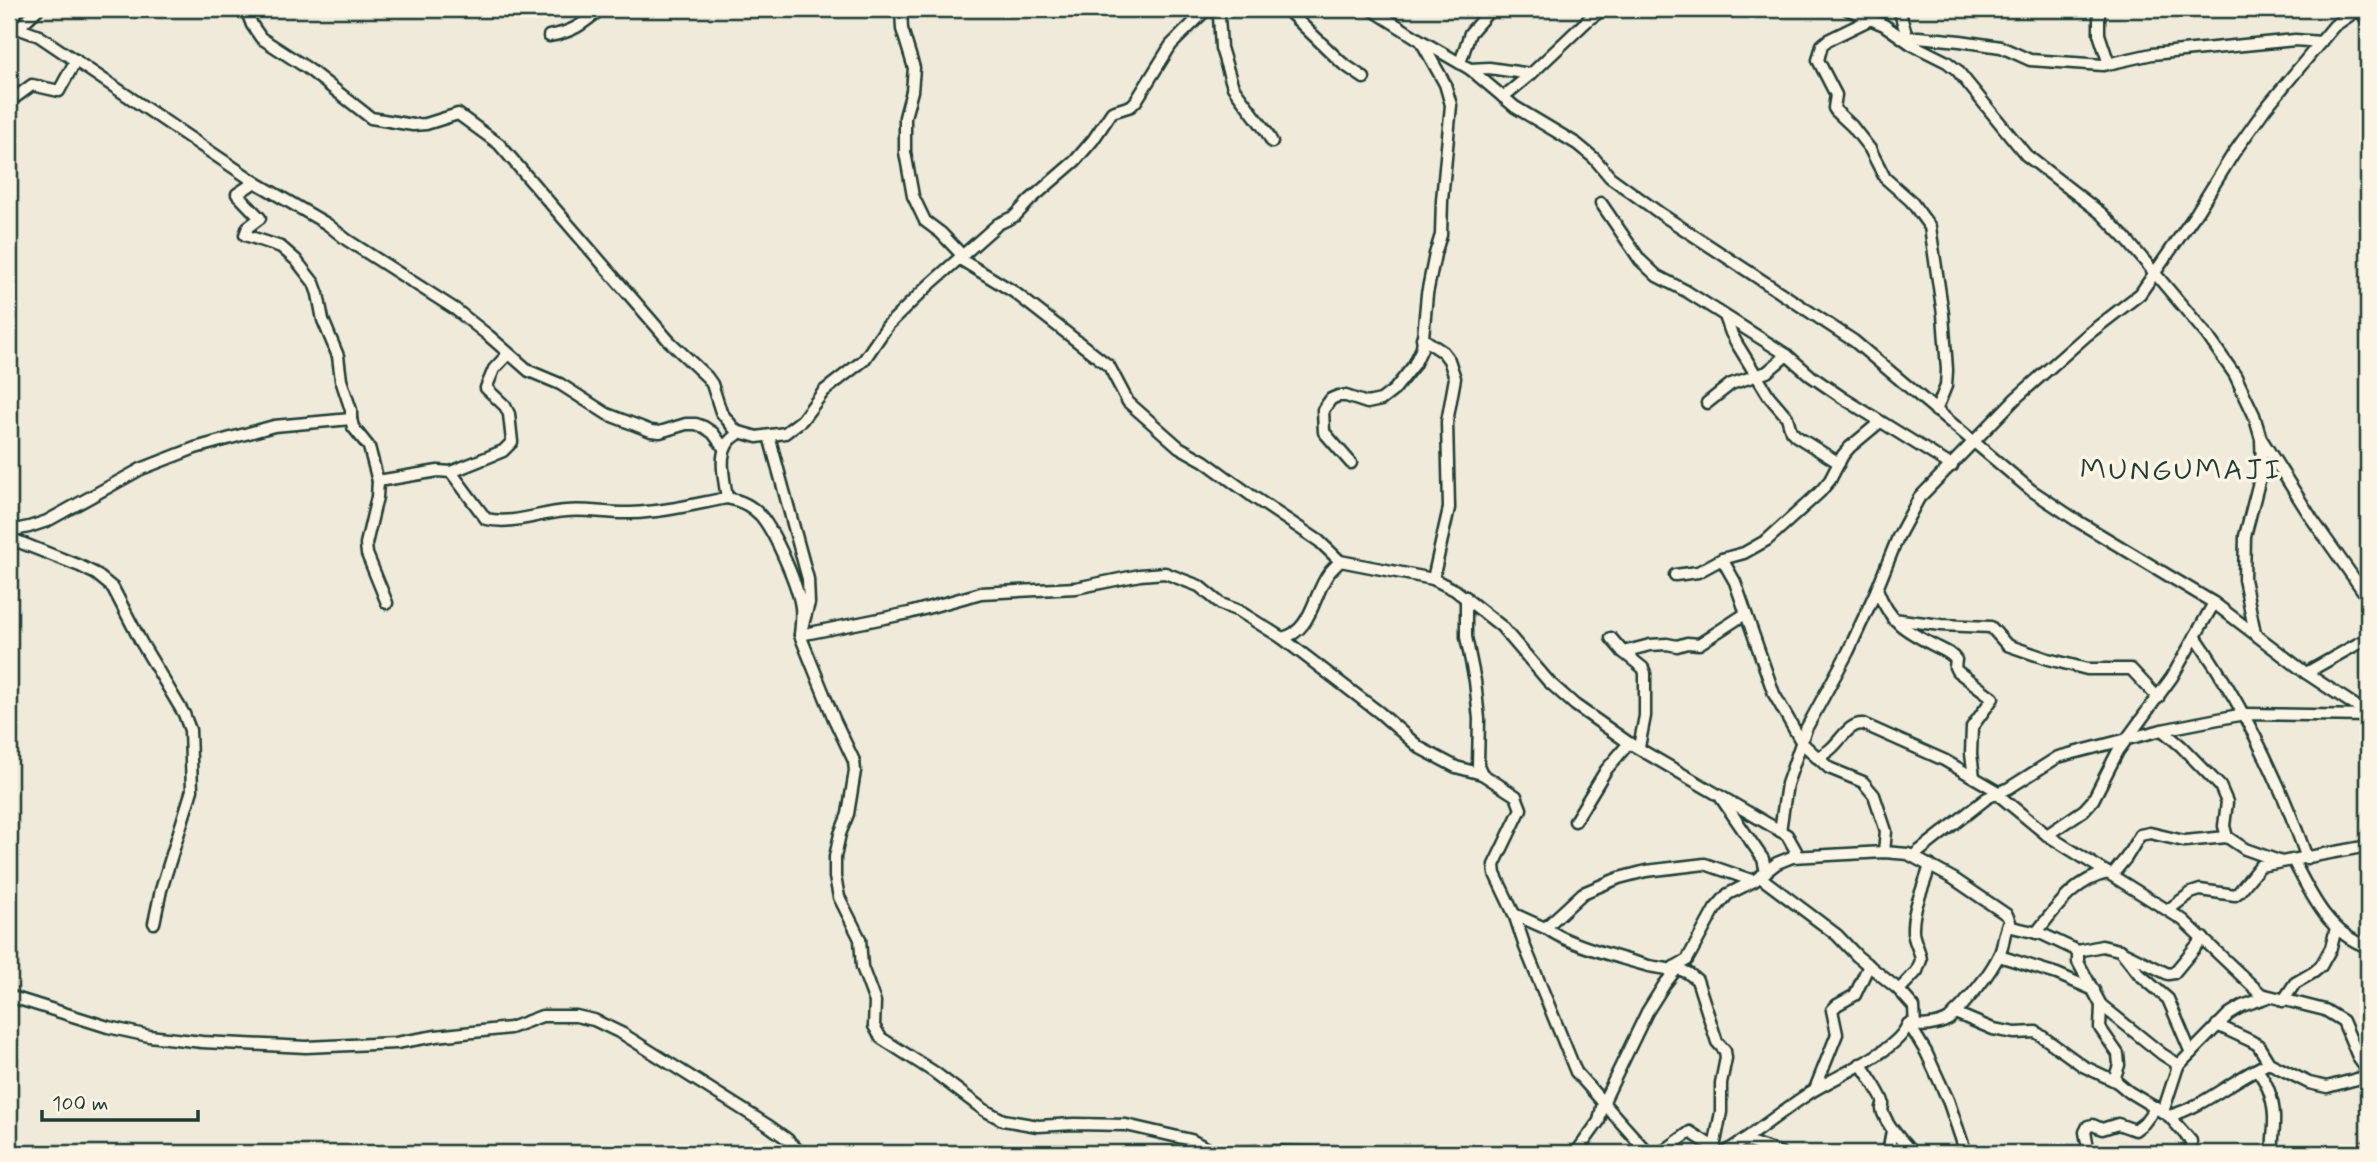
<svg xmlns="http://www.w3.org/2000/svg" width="2377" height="1162" font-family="Mynerve,sans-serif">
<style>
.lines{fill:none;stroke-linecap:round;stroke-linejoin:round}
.minor-casing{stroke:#1f3d34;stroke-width:15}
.minor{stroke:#fcf5e5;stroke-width:10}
.labels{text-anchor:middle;stroke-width:7;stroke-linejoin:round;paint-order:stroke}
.quarter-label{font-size:30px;letter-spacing:2px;fill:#1f3d34;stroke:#fcf5e5}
</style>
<rect width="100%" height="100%" fill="#efeada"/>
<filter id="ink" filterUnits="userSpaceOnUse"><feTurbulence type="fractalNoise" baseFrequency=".0143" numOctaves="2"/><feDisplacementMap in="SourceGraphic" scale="14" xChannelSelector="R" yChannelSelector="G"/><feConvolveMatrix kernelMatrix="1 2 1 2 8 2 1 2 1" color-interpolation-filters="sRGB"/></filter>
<g filter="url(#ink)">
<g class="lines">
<g class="minor-casing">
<g id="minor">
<path d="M 246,9 L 252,25 L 261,38 L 307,68 L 371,118 L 413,125 L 426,124 L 458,114 L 499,144 L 669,341 L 707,377 L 712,384 L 721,412 L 736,431 L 757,437 L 785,433 L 802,420 L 824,391 L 864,360 L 888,325 L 928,286 L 998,224 L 1015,216 L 1030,200 L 1075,161 L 1093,140 L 1112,112 L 1131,106 L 1136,101 L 1171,45 L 1207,9"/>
<path d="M 901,9 L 902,29 L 914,68 L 912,91 L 905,117 L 905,152 L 913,196 L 925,221 L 941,233 L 960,253 L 960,259 L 1014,292 L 1109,366 L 1128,402 L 1179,447 L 1204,461 L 1252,496 L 1319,541 L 1340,561 L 1433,579 L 1455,590 L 1501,626 L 1549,682 L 1575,705 L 1629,743 L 1787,835 L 1796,851 L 1792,857"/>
<path d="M 1214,9 L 1219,16 L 1221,48 L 1233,87 L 1266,131 L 1272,142"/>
<path d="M 1286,9 L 1342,63 L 1364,78"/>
<path d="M 1371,9 L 1420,40 L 1470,69 L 1515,107 L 1577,144 L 1594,158 L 1610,177 L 1661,214 L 1854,341 L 2031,490 L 2079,522 L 2214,603 L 2306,673 L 2368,714"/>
<path d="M 1847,9 L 1884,25 L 1911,44 L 1947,62 L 1957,70 L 2026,155 L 2102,214 L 2126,239 L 2207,335 L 2235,375 L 2254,415 L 2261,439 L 2262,470 L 2245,536 L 2244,579 L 2255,633"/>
<path d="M 1899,9 L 1907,37"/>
<path d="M 2099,9 L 2099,34 L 2109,64"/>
<path d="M 2359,9 L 2368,22"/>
<path d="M 1871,19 L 1828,40 L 1822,45 L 1818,60 L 1836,95 L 1834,108 L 1836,111 L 1852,126 L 1870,149 L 1885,178 L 1911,201 L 1930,227 L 1943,314 L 1947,370 L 1946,386 L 1936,411"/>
<path d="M 9,25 L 39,36 L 255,182 L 327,224 L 347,240 L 455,309 L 489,336 L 529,371 L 560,384 L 607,414 L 651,431 L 660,432 L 686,424 L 696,424 L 704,427 L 713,433 L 724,448"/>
<path d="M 18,28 L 38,9"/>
<path d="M 549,36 C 573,32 583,24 601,9"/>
<path d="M 1903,38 L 1918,37 L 1960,41 L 2001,47 L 2030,60 L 2103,65 L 2152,54 L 2295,40 L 2321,42"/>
<path d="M 1460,63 L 1470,33 L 1491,9"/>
<path d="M 1470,69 L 1489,68 L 1531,74"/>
<path d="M 1503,97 L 1531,74 L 1589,19 L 1604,9"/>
<path d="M 9,102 L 32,85 L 59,91 L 76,60"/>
<path d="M 255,182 L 237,194 L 260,218 L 248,227 L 245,235 L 281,247 L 296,260 L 314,283 L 318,294 L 323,320 L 338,356 L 341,380 L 351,410 L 351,419 L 353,427 L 369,447 L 378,481 L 377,497 L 366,544 L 367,554 L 387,603"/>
<path d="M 1601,203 L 1640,260 L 1657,276 L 1686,291 L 1787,355 L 1811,376 L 1843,398 L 1952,466"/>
<path d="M 1725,316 L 1731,333 L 1737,344 L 1769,396 L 1787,417 L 1791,431 L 1796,436 L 1839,463"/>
<path d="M 1422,338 L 1443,352 L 1449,360 L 1455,378 L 1447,422 L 1449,508 L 1433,579"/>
<path d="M 1707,403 L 1731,384 L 1767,372 L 1787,355"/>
<path d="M 769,436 L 808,579 L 809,603 L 800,635 L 834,719 L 854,761 L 855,771 L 848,814 L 840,834 L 835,857 L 835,877 L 839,897 L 860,939 L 862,967 L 875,1002 L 874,1026 L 881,1038 L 934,1072 L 984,1110 L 1003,1120 L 1038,1126 L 1074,1124 L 1126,1125 L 1191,1140 L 1214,1152"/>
<path d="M 2262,440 L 2312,519 L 2368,598"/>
<path d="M 1351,463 L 1324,432 L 1323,410 L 1331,399 L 1338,396 L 1346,396 L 1367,403 L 1381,400 L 1394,390 L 1414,365 L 1422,348 L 1427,294 L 1435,254 L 1441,235 L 1442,200 L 1451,105 L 1445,84 L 1421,41"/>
<path d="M 451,472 L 486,519 C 514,525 539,513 566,511 C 588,509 609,514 631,513 C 664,512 695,504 727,498 C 739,500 752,506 761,516 C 775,533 798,585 801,607 C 802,616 801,626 800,635 L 909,613 L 981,593 L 1076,588 L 1140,575 L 1165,573 L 1199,586 L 1221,604 L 1239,611 L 1282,638 C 1312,632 1313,594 1329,573 C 1332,569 1337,565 1340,561"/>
<path d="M 378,481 L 438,471 L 451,472 L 503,451 L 512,442 L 509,414 L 505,406 L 486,388 L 494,369 L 508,354"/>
<path d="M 727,498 C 724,477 715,447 737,435 L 736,431"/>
<path d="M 9,531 L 29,527 L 47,521 L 141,469 L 195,448 L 274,426 L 351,419"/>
<path d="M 9,538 L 80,566 L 96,574 L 113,588 L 141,642 L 184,714 L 190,730 L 192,790 L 161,890 L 154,923"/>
<path d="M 1722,559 L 1735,582 L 1774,694 L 1802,743 L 1829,768 L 1863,782 L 1874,795 L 1886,831 L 1884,852"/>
<path d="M 1675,575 L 1698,572 L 1722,559 L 1744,553 L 1767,540 L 1820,492 L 1830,480 L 1843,455 L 1850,447 L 1880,422"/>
<path d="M 1877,589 C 1890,623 1906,631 1937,647 C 1945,651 1951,653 1956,660 L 1955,667 L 1957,671 L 1993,698 L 1972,727 L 1971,754 L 1974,777"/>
<path d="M 1466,597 L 1466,637 L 1475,681 L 1479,719 L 1478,765 L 1482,774 L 1516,796 L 1521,809 L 1494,865 L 1495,874 L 1514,914 L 1525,947 L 1576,1072 L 1648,1153"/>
<path d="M 1893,619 L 1941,625 L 1991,627 L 2007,645 L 2048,659 L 2087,669 L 2131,669 L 2158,698"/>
<path d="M 2195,636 C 2243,705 2279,779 2307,858"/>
<path d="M 1282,638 L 1380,713 L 1420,748 L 1456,767 L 1482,774"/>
<path d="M 1611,638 L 1623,652 L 1643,668 L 1645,673 L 1645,716 L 1639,747"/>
<path d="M 1623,652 L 1650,645 L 1667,644 L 1677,646 L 1687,643 L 1699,644 L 1745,614"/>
<path d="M 2306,673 L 2368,638"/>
<path d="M 2162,730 L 2181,746 L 2220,786 L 2227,802 L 2224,826 L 2227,837 L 2245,849 L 2279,861"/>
<path d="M 1816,757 C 1838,752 1844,723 1863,724 L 1944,760 L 1999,792"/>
<path d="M 1996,793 L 2047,835 L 2183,920 L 2261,994 L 2325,1010 L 2343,1021 L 2359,1059 L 2368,1071"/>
<path d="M 1721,798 L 1763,859 L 1766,872"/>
<path d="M 1575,821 L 1606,770 L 1629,743"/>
<path d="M 1780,831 L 1787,784 L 1806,729 L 1848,652 L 1877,589 L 1898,537 L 1919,498 L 2016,398 L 2087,335 L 2140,294 L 2197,212 L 2233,154 L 2265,109 L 2334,26 L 2359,9"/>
<path d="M 2047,835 L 2084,810 L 2093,800 L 2118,751 L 2172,677 L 2214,603"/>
<path d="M 1913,856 L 1987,798 L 2009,788 L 2058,757 L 2162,730 L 2244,714 L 2368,716"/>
<path d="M 2293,860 C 2311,895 2329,934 2368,947"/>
<path d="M 2112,875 L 2126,858 L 2140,835 L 2150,833 L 2184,841 L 2227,837"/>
<path d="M 1760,877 L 1837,935 L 1857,956 L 1898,989 L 1914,1007 L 1915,1027"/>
<path d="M 2168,910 L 2191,893 L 2200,890 L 2235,895 L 2239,892 L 2260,866 L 2368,846"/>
<path d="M 1514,914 L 1545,928 L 1583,893 L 1619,878 L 1646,871 L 1705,864 L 1754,881"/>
<path d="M 2007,926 L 2042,934 L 2078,951 L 2102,946 L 2119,950 L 2168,974 L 2174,973 L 2203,938"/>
<path d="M 1546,927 C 1559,942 1627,960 1649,966 C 1658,968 1667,968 1675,971"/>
<path d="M 2036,933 C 2056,908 2075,879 2108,873"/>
<path d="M 2120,950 L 2139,974 L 2168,999 L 2191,1053"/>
<path d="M 2078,951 L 2078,962 L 2101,1005 L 2100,1028 L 2118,1054 L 2119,1065 L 2115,1077 L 2117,1082 L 2129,1092 L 2169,1116 L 2191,1141 L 2190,1153"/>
<path d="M 1999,956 L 2057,974 L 2094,990"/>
<path d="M 1674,967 L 1688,973 L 1697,980 L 1717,1042 L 1725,1051 L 1726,1058 L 1721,1083 L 1721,1112 L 1713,1153"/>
<path d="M 1899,990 L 1917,971 L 1921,960 C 1920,950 1914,942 1913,932 C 1912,908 1924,888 1930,865"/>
<path d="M 9,996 L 108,1027 L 149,1036 L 202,1042 L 306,1047 L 396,1043 L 436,1036 L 510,1028 L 542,1016 L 576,1016 L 594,1020 L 623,1034 L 769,1126 L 787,1139 L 801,1153"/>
<path d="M 2283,1001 L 2295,983 L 2314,972 L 2321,966 L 2331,948 L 2336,928"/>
<path d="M 2101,1005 L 2162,1054 L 2176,1063 L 2177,1069 L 2163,1112"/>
<path d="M 1955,1013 L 1993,1029 L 2015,1033 L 2036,1032 L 2083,1066 L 2117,1082"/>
<path d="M 1909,1024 L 1926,1052 L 1948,1100 L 1966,1153"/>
<path d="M 2217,1025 L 2251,1041 L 2258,1045 L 2269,1063 L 2309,1083 L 2327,1087 L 2368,1076"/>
<path d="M 1860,1064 C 1864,1068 1883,1098 1883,1102 C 1884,1111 1880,1103 1883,1113 C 1889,1129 1902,1140 1912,1153"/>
<path d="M 2177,1067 L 2229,1014 L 2242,1006 L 2268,997"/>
<path d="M 2257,1070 C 2269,1084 2275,1105 2274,1124 C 2274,1135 2271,1142 2274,1153"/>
<path d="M 1815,1089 L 1837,1034 L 1832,1010 L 1837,1005 L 1855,995 L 1869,965"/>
<path d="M 2169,1116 C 2206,1106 2234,1078 2269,1063"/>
<path d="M 1744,1140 L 1781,1153"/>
<path d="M 1214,1153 L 1259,1151 L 1318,1153"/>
<path d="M 1576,1153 L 1599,1121 L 1603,1103 L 1647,1012 L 1664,985 L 1675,971 L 1674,967 L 1687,960 L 1715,909 L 1728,894 L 1754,881 L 1777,863 L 1792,857 L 1884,852 L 1908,854 L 1954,879 L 2007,915 L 2010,922 C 2002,934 2005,942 2000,953 C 1990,975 1967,1002 1949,1019 C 1939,1025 1919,1028 1908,1024 C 1898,1052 1833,1077 1808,1094 C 1779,1113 1753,1135 1724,1153"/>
<path d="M 1661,1153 L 1690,1132 L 1715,1148"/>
<path d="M 1888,1153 L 1892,1131"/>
<path d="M 2089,1153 L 2085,1132 L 2088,1126 L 2093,1125 L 2102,1129 L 2118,1124 L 2135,1130 L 2144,1123 L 2156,1107"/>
<path d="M 2362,1153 L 2368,1145"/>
</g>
</g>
<use href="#minor" class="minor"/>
</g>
</g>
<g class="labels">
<g class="quarter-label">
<text x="2181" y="479">MUNGUMAJI</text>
</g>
</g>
<rect width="2377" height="1162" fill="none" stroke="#fcf5e5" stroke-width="35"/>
<rect x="18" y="18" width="2342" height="1127" fill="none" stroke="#1f3d34" stroke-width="2.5" filter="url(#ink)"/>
<path d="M42 1110v10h156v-10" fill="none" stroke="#1f3d34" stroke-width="3.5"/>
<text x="52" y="1110" font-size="21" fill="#1f3d34" stroke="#fcf5e5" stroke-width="5" paint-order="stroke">100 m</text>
</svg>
